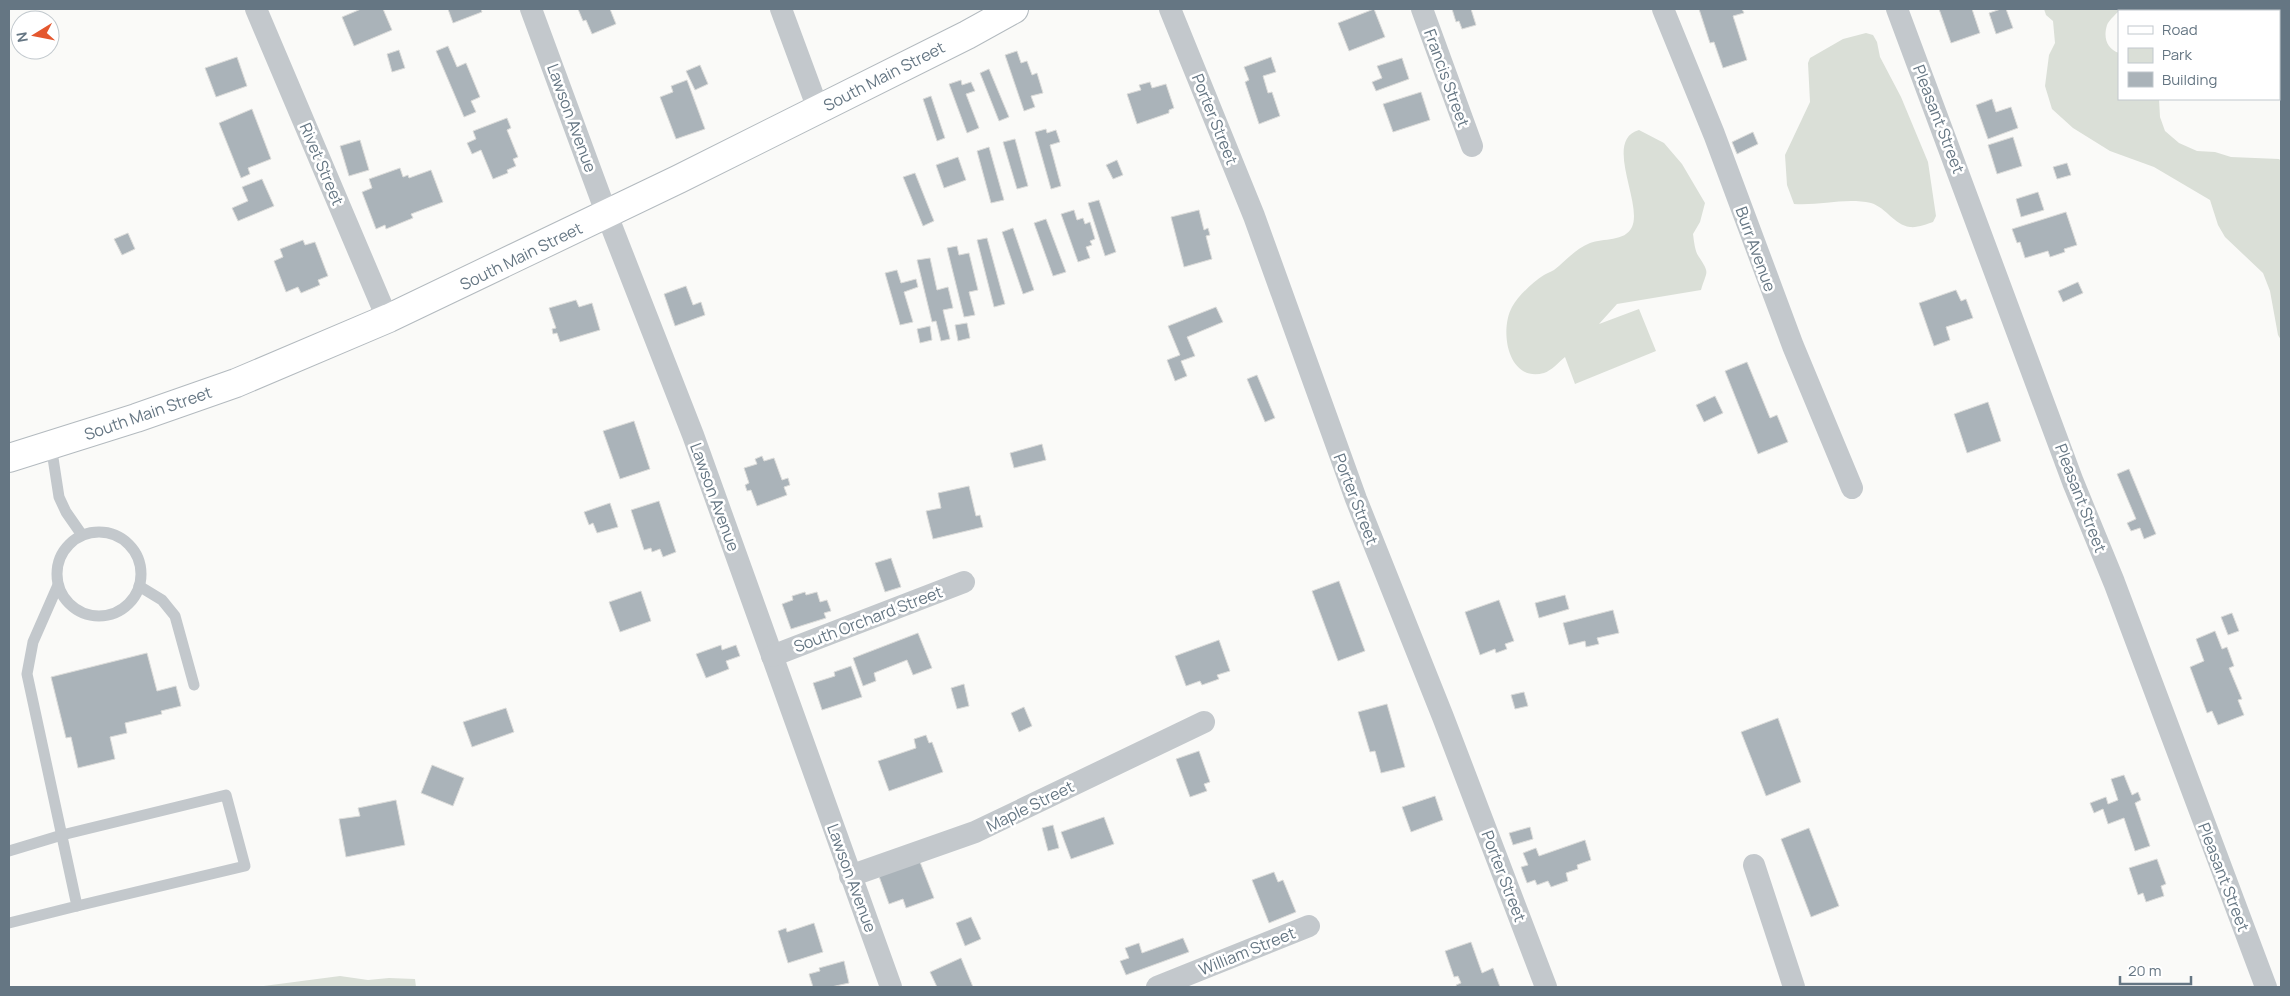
<svg xmlns="http://www.w3.org/2000/svg" width="2290" height="996" font-family="Manrope,sans-serif">
<style>
.green{fill:#dadfd7}
.building{fill:#aab3b9;stroke:#dcdcda}
.lines{fill:none;stroke-linecap:round;stroke-linejoin:round}
.secondary-casing{stroke:#b3babf;stroke-width:30}
.service{stroke:#c3c8cc;stroke-width:11}
.minor{stroke:#c3c8cc;stroke-width:22}
.secondary{stroke:#fff;stroke-width:28}
.labels{text-anchor:middle;stroke-width:5;stroke-linejoin:round;paint-order:stroke}
.street-label{font-size:16px;fill:#657683;stroke:#fff}
</style>
<rect width="100%" height="100%" fill="#fafaf8"/>
<g class="green">
<path d="M 2044,9 L 2121,9 C 2117,13 2109,20 2107,25 C 2103,38 2107,49 2119,53 L 2119,99 L 2159,99 L 2160,117 L 2165,131 L 2179,143 L 2197,151 L 2215,152 L 2231,157 L 2279,159 L 2281,161 L 2281,340 L 2278,335 L 2270,291 L 2263,273 L 2225,237 L 2218,225 L 2210,200 L 2154,167 L 2110,151 L 2073,128 L 2052,109 L 2045,86 L 2049,55 L 2055,43 L 2053,21 L 2046,15 Z"/>
<path d="M 1866,33 L 1873,35 L 1877,42 L 1880,57 L 1901,97 L 1928,162 L 1936,216 L 1933,222 C 1927,224 1917,228 1910,227 C 1894,225 1887,208 1871,203 C 1845,197 1820,206 1794,204 L 1787,185 L 1785,155 L 1810,102 L 1808,63 L 1810,58 L 1843,39 Z"/>
<path d="M 1639,130 L 1664,143 L 1682,164 L 1705,203 L 1700,222 L 1693,234 C 1694,241 1695,252 1699,257 C 1710,274 1707,270 1701,290 L 1617,304 L 1599,324 L 1639,309 L 1656,351 L 1575,384 L 1565,357 C 1559,362 1551,371 1544,373 C 1508,383 1499,331 1512,307 C 1518,296 1533,282 1544,275 C 1547,273 1551,272 1554,270 C 1567,260 1575,249 1590,243 C 1603,238 1625,242 1632,227 C 1643,203 1603,140 1639,130 Z"/>
<path d="M 340,976 L 368,980 L 389,978 L 415,979 L 416,987 L 256,987 Z"/>
</g>
<g class="building">
<path d="M 361,9 L 383,9 L 392,30 L 354,46 L 342,17 Z"/>
<path d="M 448,9 L 481,9 L 482,12 L 453,23 Z"/>
<path d="M 578,9 L 610,9 L 616,24 L 592,34 L 586,20 L 583,21 Z"/>
<path d="M 1374,9 L 1385,37 L 1349,51 L 1338,23 Z"/>
<path d="M 1452,9 L 1471,9 L 1476,25 L 1462,29 L 1459,21 L 1456,22 Z"/>
<path d="M 1699,9 L 1742,9 L 1744,13 L 1733,16 L 1747,60 L 1723,68 L 1714,42 L 1710,43 Z"/>
<path d="M 1939,9 L 1972,9 L 1980,33 L 1951,43 Z"/>
<path d="M 2001,9 L 2006,9 L 2013,28 L 1996,34 L 1989,13 Z"/>
<path d="M 448,46 L 457,67 L 466,63 L 480,97 L 471,101 L 476,112 L 464,117 L 436,51 Z"/>
<path d="M 399,50 L 405,68 L 392,72 L 387,54 Z"/>
<path d="M 1017,51 L 1021,63 L 1027,61 L 1032,75 L 1037,73 L 1043,93 L 1031,96 L 1035,107 L 1024,111 L 1005,55 Z"/>
<path d="M 237,57 L 247,86 L 216,97 L 205,68 Z"/>
<path d="M 1271,57 L 1276,72 L 1263,76 L 1268,93 L 1272,92 L 1280,116 L 1259,124 L 1245,82 L 1249,80 L 1244,67 Z"/>
<path d="M 1402,58 L 1409,79 L 1376,91 L 1372,82 L 1382,78 L 1377,66 Z"/>
<path d="M 700,65 L 708,84 L 695,90 L 686,71 Z"/>
<path d="M 989,69 L 1009,117 L 999,121 L 980,73 Z"/>
<path d="M 687,80 L 705,129 L 676,139 L 660,97 L 673,92 L 671,86 Z"/>
<path d="M 961,80 L 962,85 L 971,82 L 975,91 L 966,94 L 979,128 L 967,133 L 949,84 Z"/>
<path d="M 1150,82 L 1152,88 L 1166,84 L 1174,108 L 1169,110 L 1169,113 L 1137,124 L 1127,94 L 1141,90 L 1139,85 Z"/>
<path d="M 1421,92 L 1430,120 L 1393,132 L 1383,104 Z"/>
<path d="M 931,96 L 945,138 L 937,141 L 923,99 Z"/>
<path d="M 1992,99 L 1996,112 L 2011,107 L 2018,128 L 1988,139 L 1976,105 Z"/>
<path d="M 252,109 L 271,159 L 248,168 L 250,174 L 241,178 L 219,123 Z"/>
<path d="M 507,118 L 511,128 L 507,130 L 518,157 L 513,159 L 516,166 L 507,170 L 508,173 L 493,179 L 481,150 L 472,154 L 467,143 L 476,139 L 473,131 Z"/>
<path d="M 1046,129 L 1047,133 L 1056,130 L 1060,142 L 1050,145 L 1061,186 L 1051,189 L 1035,132 Z"/>
<path d="M 1753,132 L 1758,144 L 1737,154 L 1732,142 Z"/>
<path d="M 2013,137 L 2022,166 L 1997,174 L 1988,145 Z"/>
<path d="M 1015,139 L 1028,186 L 1017,189 L 1003,142 Z"/>
<path d="M 360,140 L 369,170 L 349,176 L 340,146 Z"/>
<path d="M 989,147 L 1004,200 L 991,203 L 977,151 Z"/>
<path d="M 958,157 L 966,180 L 944,188 L 936,165 Z"/>
<path d="M 1117,160 L 1123,175 L 1113,179 L 1106,165 Z"/>
<path d="M 2067,163 L 2071,175 L 2057,179 L 2053,167 Z"/>
<path d="M 400,168 L 403,177 L 408,175 L 409,178 L 431,170 L 443,202 L 411,214 L 413,218 L 386,229 L 385,225 L 376,229 L 362,192 L 372,188 L 369,179 Z"/>
<path d="M 915,173 L 934,221 L 923,226 L 903,177 Z"/>
<path d="M 262,179 L 274,206 L 238,221 L 232,208 L 248,201 L 242,187 Z"/>
<path d="M 2038,192 L 2044,210 L 2021,217 L 2016,199 Z"/>
<path d="M 1099,200 L 1116,252 L 1105,256 L 1088,203 Z"/>
<path d="M 1074,210 L 1077,220 L 1083,218 L 1085,224 L 1090,222 L 1095,239 L 1090,241 L 1092,245 L 1086,247 L 1090,258 L 1078,262 L 1061,214 Z"/>
<path d="M 1199,210 L 1204,230 L 1208,228 L 1210,235 L 1206,236 L 1212,259 L 1184,267 L 1171,217 Z"/>
<path d="M 2066,212 L 2077,245 L 2064,249 L 2065,252 L 2050,257 L 2048,251 L 2025,258 L 2020,242 L 2017,243 L 2012,229 Z"/>
<path d="M 1046,219 L 1066,272 L 1053,276 L 1034,223 Z"/>
<path d="M 1013,228 L 1034,290 L 1023,294 L 1002,232 Z"/>
<path d="M 128,233 L 135,249 L 122,255 L 114,239 Z"/>
<path d="M 987,238 L 1005,304 L 994,307 L 977,240 Z"/>
<path d="M 303,240 L 305,245 L 315,242 L 328,276 L 318,280 L 320,285 L 301,293 L 298,287 L 286,292 L 274,261 L 283,257 L 280,249 Z"/>
<path d="M 957,246 L 959,255 L 969,253 L 978,290 L 969,292 L 975,315 L 964,317 L 947,248 Z"/>
<path d="M 930,258 L 937,290 L 948,287 L 953,308 L 943,310 L 950,339 L 941,341 L 936,321 L 932,322 L 917,260 Z"/>
<path d="M 897,270 L 901,283 L 916,279 L 918,287 L 904,292 L 913,322 L 900,325 L 885,273 Z"/>
<path d="M 2078,282 L 2083,293 L 2063,302 L 2058,291 Z"/>
<path d="M 686,286 L 693,305 L 701,302 L 705,315 L 675,326 L 664,294 Z"/>
<path d="M 1956,290 L 1961,301 L 1966,299 L 1973,318 L 1946,327 L 1950,340 L 1934,346 L 1919,303 Z"/>
<path d="M 576,300 L 579,307 L 592,303 L 600,330 L 560,342 L 557,333 L 553,334 L 552,329 L 556,328 L 549,308 Z"/>
<path d="M 1216,307 L 1223,322 L 1187,337 L 1195,356 L 1181,361 L 1187,376 L 1175,381 L 1167,360 L 1180,355 L 1168,326 Z"/>
<path d="M 967,323 L 970,338 L 958,341 L 955,325 Z"/>
<path d="M 930,326 L 932,340 L 920,343 L 917,329 Z"/>
<path d="M 1747,362 L 1770,418 L 1777,415 L 1788,442 L 1758,454 L 1725,371 Z"/>
<path d="M 1257,375 L 1275,418 L 1265,422 L 1247,379 Z"/>
<path d="M 1715,396 L 1723,413 L 1704,422 L 1696,405 Z"/>
<path d="M 1988,402 L 2001,441 L 1967,453 L 1954,414 Z"/>
<path d="M 634,421 L 650,469 L 620,479 L 603,431 Z"/>
<path d="M 1042,444 L 1046,460 L 1014,468 L 1010,453 Z"/>
<path d="M 762,456 L 764,461 L 774,458 L 782,480 L 788,478 L 790,485 L 784,487 L 787,495 L 757,506 L 751,490 L 747,491 L 745,485 L 749,483 L 744,468 L 757,464 L 755,459 Z"/>
<path d="M 2129,469 L 2156,534 L 2144,539 L 2140,528 L 2131,531 L 2127,523 L 2136,519 L 2117,474 Z"/>
<path d="M 969,486 L 976,516 L 980,515 L 983,527 L 933,539 L 926,511 L 941,508 L 938,493 Z"/>
<path d="M 659,501 L 676,552 L 663,557 L 660,549 L 652,552 L 651,548 L 644,550 L 631,510 Z"/>
<path d="M 610,503 L 618,527 L 597,533 L 593,523 L 589,525 L 584,512 Z"/>
<path d="M 891,558 L 901,587 L 885,592 L 875,563 Z"/>
<path d="M 1339,581 L 1365,651 L 1338,661 L 1312,591 Z"/>
<path d="M 641,591 L 651,621 L 620,632 L 609,602 Z"/>
<path d="M 805,592 L 806,595 L 817,592 L 820,602 L 827,600 L 831,611 L 824,613 L 826,618 L 791,629 L 782,604 L 793,600 L 792,596 Z"/>
<path d="M 1565,595 L 1569,609 L 1539,618 L 1535,603 Z"/>
<path d="M 1499,600 L 1514,641 L 1505,644 L 1507,649 L 1496,653 L 1495,649 L 1480,655 L 1465,612 Z"/>
<path d="M 1613,610 L 1619,633 L 1597,638 L 1599,644 L 1586,647 L 1585,641 L 1569,645 L 1563,623 Z"/>
<path d="M 2232,613 L 2239,631 L 2228,635 L 2221,617 Z"/>
<path d="M 2215,631 L 2222,649 L 2227,647 L 2234,666 L 2229,668 L 2242,699 L 2238,700 L 2244,715 L 2218,725 L 2212,711 L 2207,713 L 2190,667 L 2204,661 L 2196,639 Z"/>
<path d="M 918,633 L 932,668 L 913,675 L 907,660 L 874,673 L 876,681 L 863,686 L 853,658 Z"/>
<path d="M 1219,640 L 1230,671 L 1217,675 L 1219,679 L 1202,685 L 1200,681 L 1186,686 L 1175,656 Z"/>
<path d="M 721,645 L 722,650 L 736,645 L 740,656 L 726,661 L 729,669 L 706,678 L 696,654 Z"/>
<path d="M 147,653 L 157,691 L 176,686 L 181,706 L 161,711 L 162,714 L 125,723 L 127,733 L 110,737 L 115,759 L 78,768 L 71,737 L 66,738 L 51,677 Z"/>
<path d="M 851,666 L 862,697 L 822,710 L 813,683 L 835,676 L 834,672 Z"/>
<path d="M 964,684 L 969,706 L 957,709 L 951,688 Z"/>
<path d="M 1524,692 L 1528,706 L 1515,709 L 1511,695 Z"/>
<path d="M 1387,704 L 1405,767 L 1381,773 L 1375,751 L 1370,752 L 1358,712 Z"/>
<path d="M 1024,707 L 1032,726 L 1019,732 L 1011,713 Z"/>
<path d="M 506,708 L 514,732 L 472,747 L 463,722 Z"/>
<path d="M 1778,718 L 1801,782 L 1766,796 L 1741,732 Z"/>
<path d="M 926,735 L 929,743 L 932,742 L 943,772 L 889,791 L 878,761 L 916,748 L 914,739 Z"/>
<path d="M 1199,751 L 1210,782 L 1204,784 L 1207,791 L 1190,797 L 1176,759 Z"/>
<path d="M 432,765 L 464,778 L 453,806 L 421,793 Z"/>
<path d="M 2124,775 L 2132,795 L 2138,792 L 2141,800 L 2135,803 L 2150,846 L 2135,851 L 2124,818 L 2108,824 L 2103,809 L 2094,813 L 2090,803 L 2106,797 L 2108,804 L 2118,800 L 2111,779 Z"/>
<path d="M 1435,796 L 1443,820 L 1411,832 L 1402,807 Z"/>
<path d="M 396,800 L 405,845 L 346,857 L 339,819 L 360,816 L 358,808 Z"/>
<path d="M 1104,817 L 1114,844 L 1071,859 L 1061,832 Z"/>
<path d="M 1053,825 L 1059,848 L 1048,851 L 1042,828 Z"/>
<path d="M 1530,827 L 1533,839 L 1513,845 L 1509,833 Z"/>
<path d="M 1809,828 L 1839,906 L 1811,917 L 1781,839 Z"/>
<path d="M 1585,840 L 1591,860 L 1577,865 L 1578,869 L 1566,873 L 1568,881 L 1551,887 L 1548,881 L 1537,885 L 1535,880 L 1527,883 L 1521,867 L 1528,865 L 1523,853 L 1536,848 L 1539,856 Z"/>
<path d="M 2157,859 L 2166,884 L 2161,886 L 2164,896 L 2146,902 L 2143,893 L 2138,895 L 2129,868 Z"/>
<path d="M 920,862 L 934,898 L 906,908 L 903,899 L 889,904 L 876,868 Z"/>
<path d="M 1274,872 L 1278,882 L 1283,880 L 1296,912 L 1269,923 L 1252,880 Z"/>
<path d="M 971,917 L 981,939 L 965,946 L 956,923 Z"/>
<path d="M 814,923 L 823,952 L 788,963 L 778,931 L 786,928 L 787,932 Z"/>
<path d="M 1183,938 L 1189,952 L 1126,975 L 1120,961 L 1129,958 L 1125,948 L 1139,943 L 1142,953 Z"/>
<path d="M 1471,942 L 1482,973 L 1493,968 L 1500,987 L 1457,987 L 1456,985 L 1461,983 L 1458,976 L 1454,977 L 1445,951 Z"/>
<path d="M 961,958 L 973,987 L 937,987 L 930,972 Z"/>
<path d="M 844,961 L 849,983 L 831,987 L 813,987 L 809,974 L 820,971 L 819,968 Z"/>
</g>
<g class="lines">
<g class="secondary-casing">
<path id="secondary" d="M 9,458 L 136,418 L 236,383 L 389,318 L 679,179 L 967,35 L 1014,9"/>
</g>
<g class="service">
<path d="M 51,445 L 59,497 L 66,512 L 82,535"/>
<circle cx="99" cy="574" r="42"/>
<path d="M 139,586 L 162,600 L 175,616 L 194,685"/>
<path d="M 9,851 L 62,835 L 226,795 L 245,866 L 77,906"/>
<path d="M 9,923 L 77,906 L 27,674 L 33,642 L 58,585"/>
</g>
<g class="minor">
<path d="M 256,9 L 387,318"/>
<path d="M 531,9 L 607,215 L 693,435 L 891,987"/>
<path d="M 781,9 L 818,109"/>
<path d="M 1170,9 L 1254,216 L 1356,499 L 1443,717 L 1546,987"/>
<path d="M 1422,9 L 1472,146"/>
<path d="M 1663,9 L 1714,134 L 1793,346 L 1852,488"/>
<path d="M 1897,9 L 2073,482 L 2114,582 L 2266,987"/>
<path d="M 772,656 L 964,582"/>
<path d="M 1754,865 L 1794,987"/>
<path d="M 850,876 L 975,832 L 1204,722"/>
<path d="M 1157,987 L 1309,926"/>
</g>
<use href="#secondary" class="secondary"/>
</g>
<g class="labels">
<g class="street-label">
<text transform="translate(884 76) rotate(-27)" y="6">South Main Street</text>
<text transform="translate(1447 78) rotate(70)" y="6">Francis Street</text>
<text transform="translate(572 118) rotate(70)" y="6">Lawson Avenue</text>
<text transform="translate(1215 119) rotate(68)" y="6">Porter Street</text>
<text transform="translate(1939 119) rotate(69)" y="6">Pleasant Street</text>
<text transform="translate(322 164) rotate(67)" y="6">Rivet Street</text>
<text transform="translate(1756 249) rotate(70)" y="6">Burr Avenue</text>
<text transform="translate(521 256) rotate(-26)" y="6">South Main Street</text>
<text transform="translate(148 413) rotate(-19)" y="6">South Main Street</text>
<text transform="translate(715 497) rotate(70)" y="6">Lawson Avenue</text>
<text transform="translate(2081 498) rotate(69)" y="6">Pleasant Street</text>
<text transform="translate(1356 499) rotate(69)" y="6">Porter Street</text>
<text transform="translate(868 619) rotate(-21)" y="6">South Orchard Street</text>
<text transform="translate(1030 806) rotate(-26)" y="6">Maple Street</text>
<text transform="translate(1504 876) rotate(69)" y="6">Porter Street</text>
<text transform="translate(2224 877) rotate(69)" y="6">Pleasant Street</text>
<text transform="translate(852 878) rotate(70)" y="6">Lawson Avenue</text>
<text transform="translate(1247 951) rotate(-22)" y="6">William Street</text>
</g>
</g>
<rect width="2290" height="996" fill="none" stroke="#657683" stroke-width="20"/>
<rect x="2118" y="10" width="162" height="90" fill="#ffffff" stroke="#c1c8cd"/>
<rect x="2128" y="26" width="25" height="8" fill="#ffffff" stroke="#c1c8cd"/>
<text x="2162" y="35" font-size="15" fill="#657683">Road</text>
<rect x="2128" y="48" width="25" height="15" fill="#dadfd7" stroke="#c1c8cd"/>
<text x="2162" y="60" font-size="15" fill="#657683">Park</text>
<rect x="2128" y="72" width="25" height="15" fill="#aab3b9" stroke="#c1c8cd"/>
<text x="2162" y="85" font-size="15" fill="#657683">Building</text>
<g transform="translate(35 35) rotate(260)"><circle r="24" fill="#ffffff" stroke="#c1c8cd"/>
<path d="M0-4L9 19L0 12L-9 19Z" fill="#e4572e"/>
<text y="-8" font-size="14" font-weight="bold" text-anchor="middle" fill="#657683">N</text>
</g>
<path d="M2120 976v8h71v-8" fill="none" stroke="#657683" stroke-width="2.5"/>
<text x="2128" y="976" font-size="15" fill="#657683" stroke="#ffffff" stroke-width="4" paint-order="stroke">20 m</text>
</svg>
